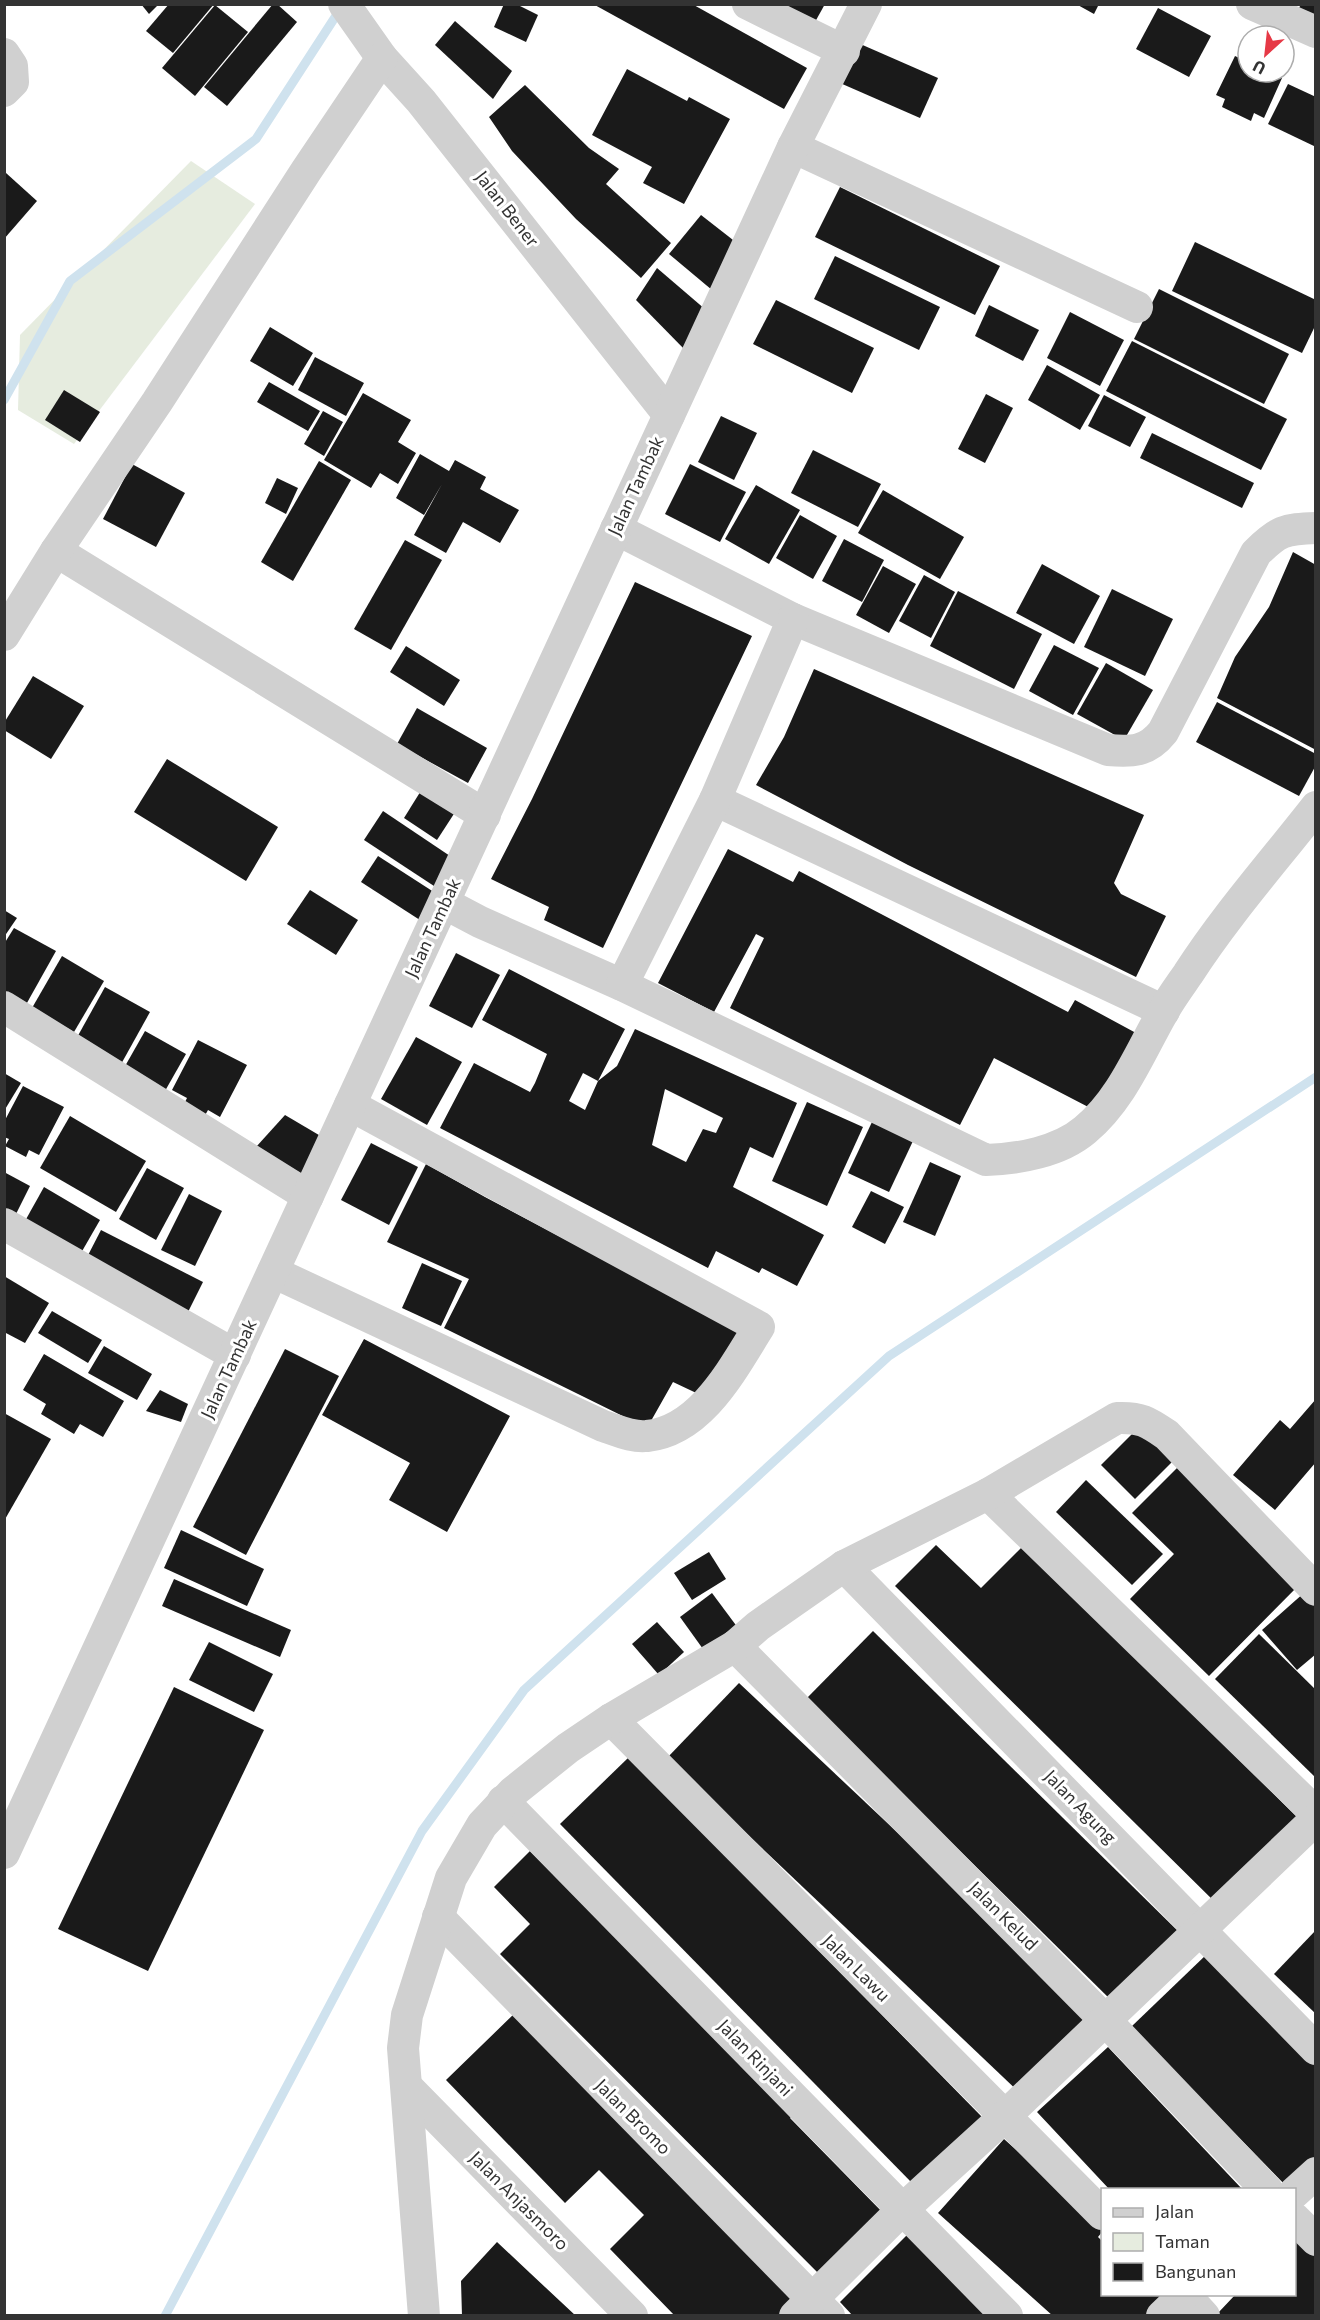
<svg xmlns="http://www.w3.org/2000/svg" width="1320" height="2320" font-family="Commissioner,sans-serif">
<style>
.green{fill:#e6ecdf}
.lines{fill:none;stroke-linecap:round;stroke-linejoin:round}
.stream{stroke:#cfe2ee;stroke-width:9}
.building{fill:#1a1a1a;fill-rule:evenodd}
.street{stroke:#d0d0d0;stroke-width:32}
.labels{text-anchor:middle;stroke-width:6;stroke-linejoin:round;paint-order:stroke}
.street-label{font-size:18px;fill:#333;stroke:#fff}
</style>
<rect width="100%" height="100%" fill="#fff"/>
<path class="green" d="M 191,161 L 255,204 L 74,444 L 18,410 L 20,335 Z"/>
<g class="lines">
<g class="stream">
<path d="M 4,400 L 70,281 L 256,139 L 341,8"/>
<path d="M 165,2316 L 422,1831 L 524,1690 L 889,1356 L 1316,1077"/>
</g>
</g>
<g class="building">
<path d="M 141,4 L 159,4 L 149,14 Z"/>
<path d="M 169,4 L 214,4 L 173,53 L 146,31 Z"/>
<path d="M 273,4 L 277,4 L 297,22 L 227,106 L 204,87 Z"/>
<path d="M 504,4 L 516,4 L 538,15 L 526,42 L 494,27 Z"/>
<path d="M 593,4 L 692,4 L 807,68 L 784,109 Z"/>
<path d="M 783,4 L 825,4 L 815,22 Z"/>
<path d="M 1076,4 L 1099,4 L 1094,14 Z"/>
<path d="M 1301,4 L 1316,4 L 1316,20 L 1297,12 Z"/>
<path d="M 215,5 L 248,32 L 195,96 L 162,68 Z"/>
<path d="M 1158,8 L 1211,36 L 1189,77 L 1136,49 Z"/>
<path d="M 455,21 L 512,71 L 493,99 L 435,45 Z"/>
<path d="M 858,43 L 938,78 L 920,118 L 840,83 Z"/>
<path d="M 1235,56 L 1248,62 L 1248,72 L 1269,72 L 1282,78 L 1264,118 L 1254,113 L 1251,121 L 1222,107 L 1225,99 L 1216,95 Z"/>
<path d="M 627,69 L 687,101 L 689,97 L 730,119 L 684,204 L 643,183 L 652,167 L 592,135 Z"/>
<path d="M 1288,84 L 1316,97 L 1316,147 L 1268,124 Z"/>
<path d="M 525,85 L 589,148 L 619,169 L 606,184 L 671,243 L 641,278 L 576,219 L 512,151 L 489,117 Z"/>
<path d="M 6,173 L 37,201 L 4,239 L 4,174 Z"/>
<path d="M 840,187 L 1000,266 L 975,315 L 815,237 Z"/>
<path d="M 701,215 L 742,247 L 712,290 L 669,254 Z"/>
<path d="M 1195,242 L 1316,300 L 1316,324 L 1302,353 L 1172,291 Z"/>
<path d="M 835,256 L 940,307 L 919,350 L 814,299 Z"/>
<path d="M 657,268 L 706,310 L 686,351 L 636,300 Z"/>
<path d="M 1159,289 L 1289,354 L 1264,404 L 1134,339 Z"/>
<path d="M 776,300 L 874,348 L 852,393 L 753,344 Z"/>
<path d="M 989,305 L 1039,330 L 1023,361 L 975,336 Z"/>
<path d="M 1070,312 L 1124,340 L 1100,386 L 1047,358 Z"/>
<path d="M 270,327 L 313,353 L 293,386 L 250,361 Z"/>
<path d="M 1132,341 L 1287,419 L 1261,470 L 1106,391 Z"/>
<path d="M 315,357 L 364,383 L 346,416 L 298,390 Z"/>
<path d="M 1047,365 L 1100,395 L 1080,430 L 1028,400 Z"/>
<path d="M 269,382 L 320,411 L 308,431 L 257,402 Z"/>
<path d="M 64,390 L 100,412 L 80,442 L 45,420 Z"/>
<path d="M 363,393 L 411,420 L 398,442 L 416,453 L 398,484 L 380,473 L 371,488 L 324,460 Z"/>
<path d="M 986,394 L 1013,408 L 985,463 L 958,449 Z"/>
<path d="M 1104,395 L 1146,417 L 1130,447 L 1088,426 Z"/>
<path d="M 323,411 L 343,422 L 324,456 L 304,444 Z"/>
<path d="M 721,416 L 757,433 L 734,480 L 698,462 Z"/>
<path d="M 1152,433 L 1254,483 L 1242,508 L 1140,458 Z"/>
<path d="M 813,450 L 881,484 L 858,527 L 791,493 Z"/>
<path d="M 420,454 L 449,471 L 455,460 L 486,477 L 480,489 L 519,510 L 500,543 L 463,522 L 446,553 L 414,535 L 442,484 L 424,515 L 396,498 Z"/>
<path d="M 319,461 L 351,480 L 293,581 L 261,562 Z"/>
<path d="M 132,464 L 185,493 L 156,547 L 103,519 Z"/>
<path d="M 690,464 L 746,492 L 720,542 L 665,514 Z"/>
<path d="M 277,478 L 298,488 L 286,514 L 265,503 Z"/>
<path d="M 756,485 L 800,510 L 769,564 L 725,539 Z"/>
<path d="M 883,490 L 964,537 L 940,579 L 858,533 Z"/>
<path d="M 800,515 L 837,536 L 813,579 L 776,558 Z"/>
<path d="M 844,539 L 884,560 L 862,602 L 822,581 Z"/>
<path d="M 405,540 L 442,560 L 391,650 L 354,629 Z"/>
<path d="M 1293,552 L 1316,565 L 1316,750 L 1217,698 L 1235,657 L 1269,607 Z"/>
<path d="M 1042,564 L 1100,596 L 1074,644 L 1016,613 Z"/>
<path d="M 883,566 L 916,584 L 889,633 L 856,615 Z"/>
<path d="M 924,575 L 955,592 L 931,638 L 899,621 Z"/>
<path d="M 635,582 L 752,636 L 603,948 L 544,920 L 549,907 L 491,879 L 532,799 Z"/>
<path d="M 1112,589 L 1173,619 L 1145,676 L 1084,647 Z"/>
<path d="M 958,591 L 1042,634 L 1014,689 L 930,646 Z"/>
<path d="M 1054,645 L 1099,668 L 1073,715 L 1029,691 Z"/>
<path d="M 406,646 L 460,680 L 444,706 L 390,672 Z"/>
<path d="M 1106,663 L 1153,690 L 1124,740 L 1077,714 Z"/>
<path d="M 814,669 L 1144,815 L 1114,883 L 1121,894 L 1166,916 L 1136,977 L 908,865 L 756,785 L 784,737 Z"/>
<path d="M 33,676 L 84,706 L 51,759 L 4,730 L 4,723 Z"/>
<path d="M 1217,702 L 1316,754 L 1316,765 L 1299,796 L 1196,742 Z"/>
<path d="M 417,708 L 487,748 L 468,783 L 397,744 Z"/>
<path d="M 167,759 L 278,827 L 246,881 L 134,812 Z"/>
<path d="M 427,781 L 461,803 L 437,840 L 404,818 Z"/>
<path d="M 383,811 L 453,858 L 434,886 L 364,840 Z"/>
<path d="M 728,849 L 793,882 L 799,871 L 1068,1012 L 1075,1000 L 1136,1033 L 1096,1111 L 994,1058 L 960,1125 L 730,1008 L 764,938 L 756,934 L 714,1012 L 658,983 Z"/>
<path d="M 378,856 L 440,896 L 423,922 L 361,882 Z"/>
<path d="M 310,890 L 358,920 L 336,955 L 287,924 Z"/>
<path d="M 4,910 L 17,918 L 4,937 Z"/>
<path d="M 14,928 L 56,951 L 23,1010 L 4,999 L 4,944 Z"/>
<path d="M 456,953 L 500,975 L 472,1028 L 429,1006 Z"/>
<path d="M 62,956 L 104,981 L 74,1032 L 32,1008 Z"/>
<path d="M 509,969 L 625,1029 L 598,1081 L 583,1073 L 569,1101 L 585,1110 L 598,1081 L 617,1066 L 635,1029 L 797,1103 L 773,1158 L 750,1147 L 733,1187 L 824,1235 L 797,1286 L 762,1268 L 759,1273 L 716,1251 L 708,1268 L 440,1128 L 474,1063 L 530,1092 L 535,1083 L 547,1054 L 482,1020 ZM 665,1089 L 723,1118 L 716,1133 L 703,1129 L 686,1162 L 652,1145 Z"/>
<path d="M 105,987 L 150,1012 L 120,1066 L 75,1041 Z"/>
<path d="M 145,1031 L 186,1054 L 161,1098 L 120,1075 Z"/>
<path d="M 416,1037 L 462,1062 L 427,1125 L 381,1099 Z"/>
<path d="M 198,1040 L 247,1065 L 220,1117 L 208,1110 L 203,1119 L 182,1108 L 187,1098 L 172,1090 Z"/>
<path d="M 4,1073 L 21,1083 L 4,1111 Z"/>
<path d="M 23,1086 L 64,1107 L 39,1155 L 29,1150 L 26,1157 L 5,1146 L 9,1139 L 4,1137 L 4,1122 Z"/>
<path d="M 807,1102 L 863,1127 L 827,1206 L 772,1181 Z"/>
<path d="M 285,1115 L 324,1138 L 302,1174 L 256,1147 Z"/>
<path d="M 70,1116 L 146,1161 L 116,1212 L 40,1168 Z"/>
<path d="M 872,1122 L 913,1141 L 889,1192 L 848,1173 Z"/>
<path d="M 371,1143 L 418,1167 L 389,1225 L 341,1200 Z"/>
<path d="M 930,1162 L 961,1176 L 935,1236 L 903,1222 Z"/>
<path d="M 426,1164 L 485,1197 L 741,1332 L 709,1399 L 673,1382 L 647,1428 L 444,1328 L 469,1279 L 387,1242 Z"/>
<path d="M 147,1168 L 184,1188 L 156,1240 L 119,1219 Z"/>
<path d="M 4,1172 L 30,1186 L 15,1216 L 4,1210 Z"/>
<path d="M 44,1187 L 100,1220 L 81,1253 L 25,1221 Z"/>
<path d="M 871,1191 L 904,1207 L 885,1244 L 852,1227 Z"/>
<path d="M 189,1194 L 222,1211 L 195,1266 L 161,1250 Z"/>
<path d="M 101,1230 L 203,1282 L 186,1316 L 84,1263 Z"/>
<path d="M 422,1263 L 462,1281 L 441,1326 L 402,1308 Z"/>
<path d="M 4,1276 L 49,1303 L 25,1343 L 4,1332 Z"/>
<path d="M 52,1311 L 102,1340 L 88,1363 L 38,1333 Z"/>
<path d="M 364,1339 L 510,1416 L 447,1532 L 389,1500 L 410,1463 L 322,1415 Z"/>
<path d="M 104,1346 L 152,1374 L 137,1400 L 88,1373 Z"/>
<path d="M 285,1349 L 339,1376 L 246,1555 L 193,1527 Z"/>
<path d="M 44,1354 L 124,1401 L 103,1437 L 80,1424 L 74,1434 L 41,1414 L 46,1404 L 23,1390 Z"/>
<path d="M 160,1390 L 188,1404 L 181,1422 L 146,1411 Z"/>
<path d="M 1316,1399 L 1316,1462 L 1275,1510 L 1233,1475 L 1280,1420 L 1290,1429 Z"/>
<path d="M 4,1413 L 51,1439 L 4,1521 Z"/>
<path d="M 1139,1427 L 1173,1461 L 1135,1499 L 1101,1465 Z"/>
<path d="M 1178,1467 L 1300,1584 L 1209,1676 L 1130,1599 L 1174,1554 L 1132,1513 Z"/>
<path d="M 1086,1480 L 1163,1554 L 1132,1585 L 1056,1512 Z"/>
<path d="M 181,1530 L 264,1569 L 247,1606 L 164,1568 Z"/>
<path d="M 936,1545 L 981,1588 L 1023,1546 L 1305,1825 L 1221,1908 L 895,1586 Z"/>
<path d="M 709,1552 L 726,1579 L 692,1600 L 674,1573 Z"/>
<path d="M 174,1579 L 291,1630 L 280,1657 L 162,1606 Z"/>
<path d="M 1305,1592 L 1316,1604 L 1316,1654 L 1297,1670 L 1262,1630 Z"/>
<path d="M 712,1593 L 741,1632 L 708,1656 L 680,1617 Z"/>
<path d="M 657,1622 L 684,1652 L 659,1675 L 632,1644 Z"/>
<path d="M 873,1631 L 1185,1938 L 1117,2006 L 806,1699 Z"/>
<path d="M 1259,1634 L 1316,1690 L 1316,1778 L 1215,1679 Z"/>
<path d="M 209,1642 L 273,1674 L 254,1712 L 189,1680 Z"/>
<path d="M 739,1683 L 1095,2019 L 1022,2095 L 667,1758 Z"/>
<path d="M 174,1687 L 264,1730 L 148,1971 L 58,1929 Z"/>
<path d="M 629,1757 L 983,2118 L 914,2185 L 560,1824 Z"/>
<path d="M 530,1851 L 793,2115 L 790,2118 L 890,2220 L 827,2282 L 500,1954 L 530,1924 L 494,1887 Z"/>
<path d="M 1316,1930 L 1316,2014 L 1274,1974 Z"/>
<path d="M 1207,1954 L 1316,2066 L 1316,2169 L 1290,2190 L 1131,2027 Z"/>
<path d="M 516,2012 L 798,2299 L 780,2316 L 675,2316 L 610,2249 L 644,2215 L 599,2170 L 565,2203 L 446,2080 Z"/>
<path d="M 1108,2047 L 1191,2135 L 1243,2190 L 1110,2190 L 1037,2112 Z"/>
<path d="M 1004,2139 L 1102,2226 L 1102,2232 L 1098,2237 L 1102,2241 L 1102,2295 L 1164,2295 L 1148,2316 L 1053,2316 L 938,2213 Z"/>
<path d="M 914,2228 L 1001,2316 L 853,2316 L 840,2302 Z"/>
<path d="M 1294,2238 L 1316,2257 L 1316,2316 L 1220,2316 L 1218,2313 L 1235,2295 L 1294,2294 Z"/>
<path d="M 497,2242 L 530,2273 L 576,2316 L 462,2316 L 461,2281 Z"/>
</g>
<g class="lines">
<g class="street">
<path d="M 344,4 L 382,58 L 421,101 L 669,415"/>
<path d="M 748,4 L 844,51"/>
<path d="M 1252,4 L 1316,32"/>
<path d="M 4,54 L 12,66 L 13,82 L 4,91"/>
<path d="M 793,147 L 1137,307"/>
<path d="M 616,529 L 793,619 L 1108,750 C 1132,752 1147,752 1163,732 L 1256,553 C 1278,531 1284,529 1316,528"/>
<path d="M 56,551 L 485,815"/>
<path d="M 4,635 L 56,551 L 157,402 L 306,171 L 382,58"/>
<path d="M 715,800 L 1164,1011"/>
<path d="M 444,903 L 480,922 L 622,985 L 986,1160 C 1018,1159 1059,1152 1085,1130 C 1122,1099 1139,1054 1163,1012 C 1170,999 1179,987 1188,974 C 1226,915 1273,862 1316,807"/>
<path d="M 622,985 L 715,800 L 793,619"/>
<path d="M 4,1007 L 308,1196"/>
<path d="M 4,1224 L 235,1355"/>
<path d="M 273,1272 L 603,1426 C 616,1430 633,1438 647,1436 C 702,1430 733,1368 759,1327 L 350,1105"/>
<path d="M 988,1494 L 1316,1813"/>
<path d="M 844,1566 L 1316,2049"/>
<path d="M 735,1646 L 1104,2019 L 1267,2190"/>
<path d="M 611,1719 L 1102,2214"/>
<path d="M 503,1801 L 1007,2316"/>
<path d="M 4,1853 L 793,147 L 866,4"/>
<path d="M 438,1917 L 829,2316"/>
<path d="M 407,2087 L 632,2316"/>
<path d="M 1294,2193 L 1316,2173"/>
<path d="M 1294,2218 L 1316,2240"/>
<path d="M 1184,2294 L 1204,2316"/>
<path d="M 424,2316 L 403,2048 L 407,2015 L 451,1878 L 482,1825 L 513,1792 L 568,1748 L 611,1719 L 735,1646 L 758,1626 L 844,1566 L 988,1494 L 1117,1418 C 1141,1417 1148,1422 1167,1435 L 1316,1590"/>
<path d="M 795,2316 L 903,2209 L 1004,2117 L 1316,1819"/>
<path d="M 1162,2316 L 1185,2294"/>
</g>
</g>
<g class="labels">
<g class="street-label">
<text transform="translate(507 209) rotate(52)" y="6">Jalan Bener</text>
<text transform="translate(636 486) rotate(-65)" y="6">Jalan Tambak</text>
<text transform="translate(433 928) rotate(-65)" y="6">Jalan Tambak</text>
<text transform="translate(229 1369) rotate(-65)" y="6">Jalan Tambak</text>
<text transform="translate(1080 1807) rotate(46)" y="6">Jalan Agung</text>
<text transform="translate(1003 1916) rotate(45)" y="6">Jalan Kelud</text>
<text transform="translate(856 1968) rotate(45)" y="6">Jalan Lawu</text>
<text transform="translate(755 2058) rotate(46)" y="6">Jalan Rinjani</text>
<text transform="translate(633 2117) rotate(45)" y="6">Jalan Bromo</text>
<text transform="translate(519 2201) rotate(45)" y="6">Jalan Anjasmoro</text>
</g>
</g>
<rect width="1320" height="2320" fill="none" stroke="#333333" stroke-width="12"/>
<rect x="1101" y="2188" width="195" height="108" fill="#ffffff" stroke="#adadad" stroke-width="1.5"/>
<rect x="1113" y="2208" width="30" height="9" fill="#d0d0d0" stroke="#adadad" stroke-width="1.5"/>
<text x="1155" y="2218" font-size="18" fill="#333333">Jalan</text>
<rect x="1113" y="2233" width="30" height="18" fill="#e6ecdf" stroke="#adadad" stroke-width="1.5"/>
<text x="1155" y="2248" font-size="18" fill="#333333">Taman</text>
<rect x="1113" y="2263" width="30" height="18" fill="#1a1a1a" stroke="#adadad" stroke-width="1.5"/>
<text x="1155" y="2278" font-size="18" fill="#333333">Bangunan</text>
<g transform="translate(1266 54) rotate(207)"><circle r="28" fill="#ffffff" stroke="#adadad" stroke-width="1.5"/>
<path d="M0-4.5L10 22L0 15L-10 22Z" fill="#e63946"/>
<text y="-9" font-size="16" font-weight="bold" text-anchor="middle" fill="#333333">U</text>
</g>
</svg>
